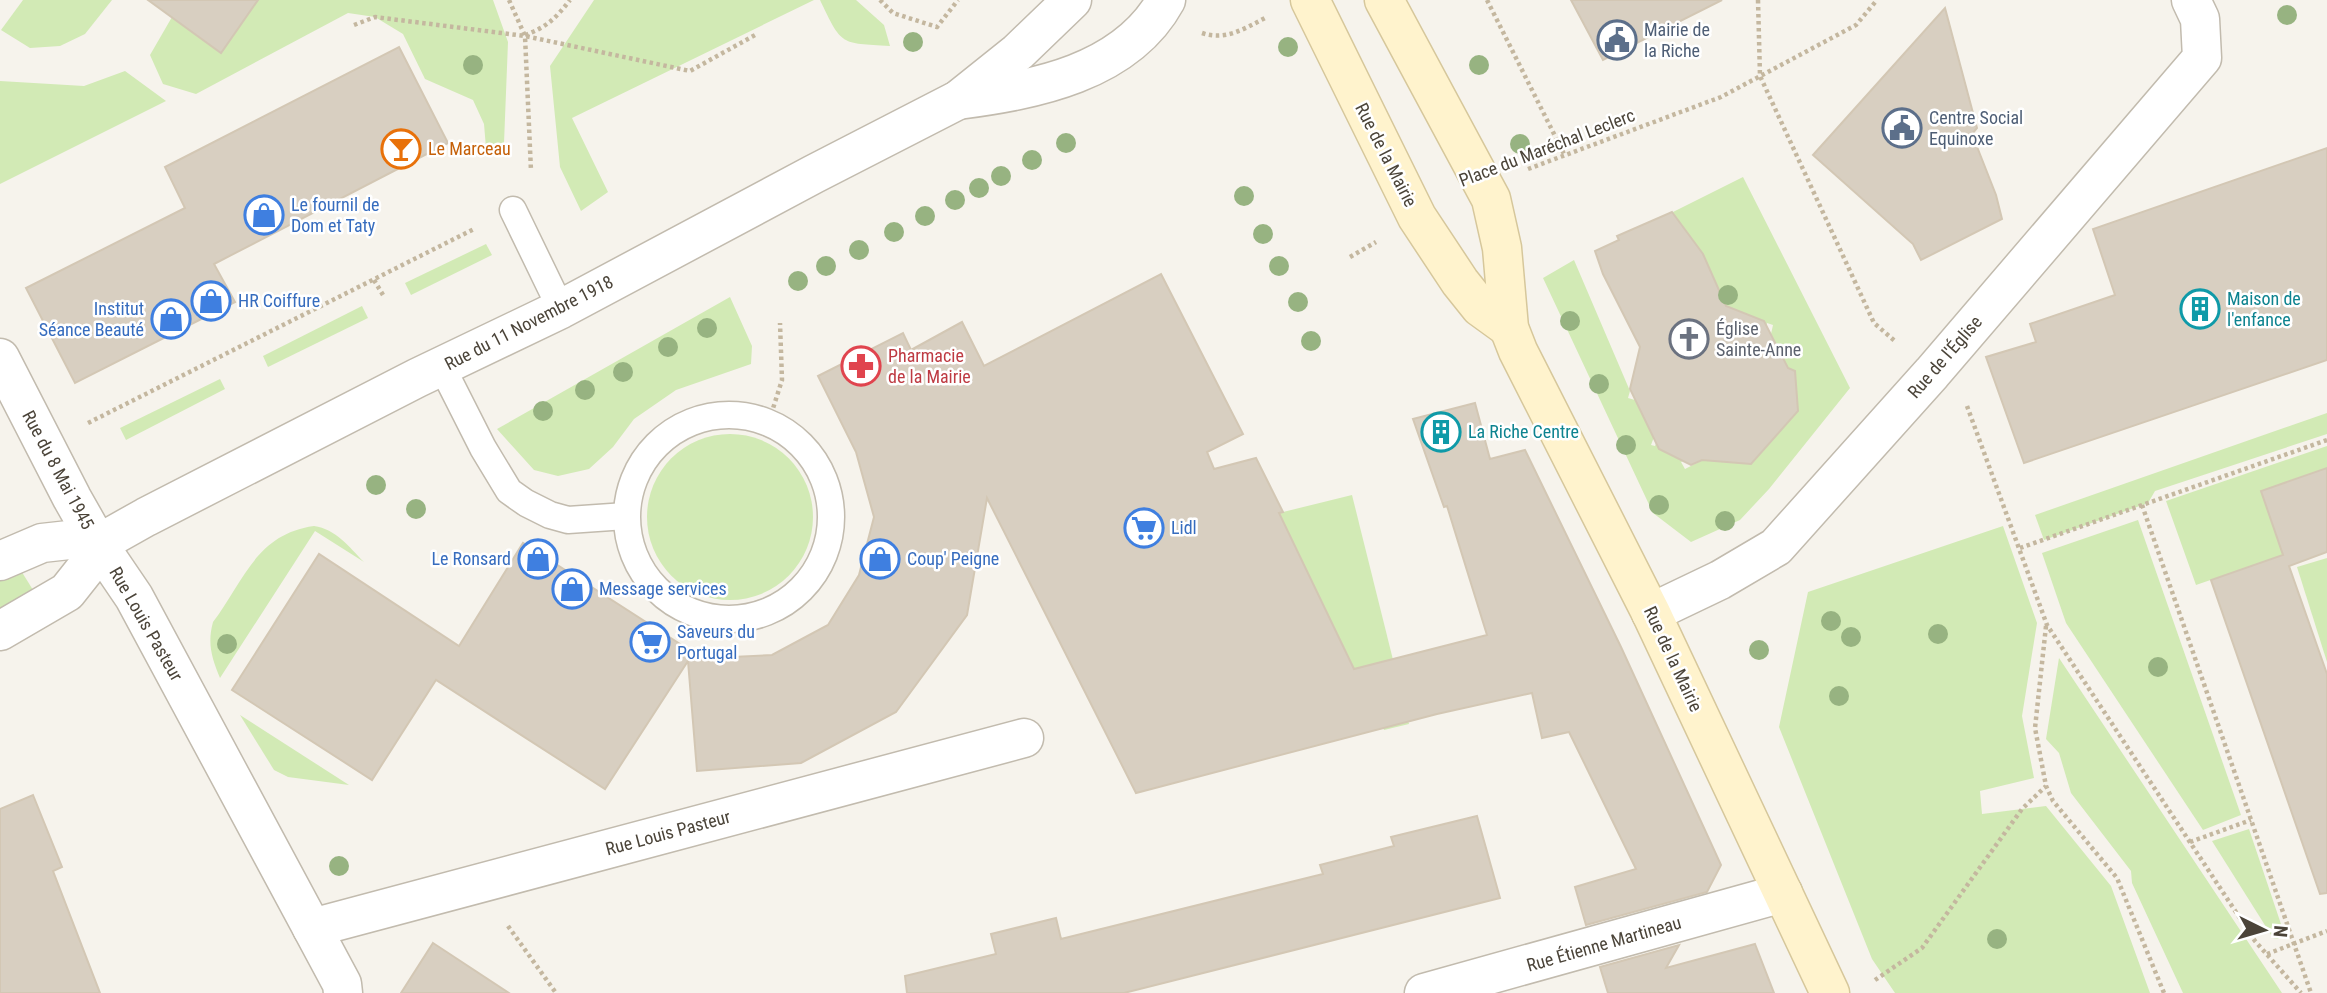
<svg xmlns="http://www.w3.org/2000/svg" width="2327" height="993" font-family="'Roboto Condensed',sans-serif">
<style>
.green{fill:#d2eab5}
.building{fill:#d8cfc1;stroke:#d3c7b4;stroke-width:2}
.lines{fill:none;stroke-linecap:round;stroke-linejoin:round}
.lane-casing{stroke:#c2bbae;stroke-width:29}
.street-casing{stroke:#c2bbae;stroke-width:41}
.secondary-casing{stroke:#d6c79b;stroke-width:41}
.path{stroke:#c4b79f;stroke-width:4.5;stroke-dasharray:3.5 3.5;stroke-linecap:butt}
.lane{stroke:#fff;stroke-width:26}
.street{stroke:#fff;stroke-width:38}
.secondary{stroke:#fff3cd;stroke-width:38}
.tree{fill:#97b381}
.labels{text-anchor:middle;stroke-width:5;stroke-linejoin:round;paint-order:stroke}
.service-label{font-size:18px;fill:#4e5e75;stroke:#fff;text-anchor:start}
.street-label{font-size:18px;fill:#4b4439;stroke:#fff}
.food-label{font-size:18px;fill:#c56008;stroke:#fff;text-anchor:start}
.shop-label{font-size:18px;fill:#366cbe;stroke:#fff;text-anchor:start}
.culture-label{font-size:18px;fill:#0d838f;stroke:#fff;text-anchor:start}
.worship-label{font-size:18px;fill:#5b616d;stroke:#fff;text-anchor:start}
.health-label{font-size:18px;fill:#be3a42;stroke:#fff;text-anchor:start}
</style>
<rect width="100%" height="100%" fill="#f6f3ec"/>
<g class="green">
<path d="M 23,0 L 112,0 L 85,34 L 60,46 L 30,48 L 1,30 Z"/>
<path d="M 258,0 L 493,0 L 508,42 L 504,143 L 486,148 L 484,124 L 473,100 L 425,79 L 403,34 L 375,17 L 348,13 L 196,94 L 163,84 L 150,55 L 172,17 L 221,53 Z"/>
<path d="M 594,0 L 814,0 L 572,118 L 608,192 L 581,211 L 560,167 L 550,66 Z"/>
<path d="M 820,0 L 856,0 L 884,25 L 890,46 C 840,43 842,46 820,0 Z"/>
<path d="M 125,71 L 166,101 L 0,184 L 0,81 L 84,86 Z"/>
<path d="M 1743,177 L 1850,388 L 1769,489 L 1740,520 L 1691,542 L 1653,513 L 1543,278 L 1574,260 L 1630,391 L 1628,398 L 1635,400 L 1654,437 L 1651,445 L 1655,446 L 1657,441 L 1685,460 L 1681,462 L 1685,469 L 1798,411 L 1795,405 L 1788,368 L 1771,334 L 1773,325 L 1767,323 L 1765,330 L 1729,312 L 1671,213 Z"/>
<path d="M 486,244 L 492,255 L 411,295 L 405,283 Z"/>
<path d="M 730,297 L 752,346 L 751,364 L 676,390 L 634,419 L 613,447 L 589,469 L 558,476 L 534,470 L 497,429 Z"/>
<path d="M 362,306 L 368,318 L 268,367 L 263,356 Z"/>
<path d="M 220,379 L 225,389 L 126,440 L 120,428 Z"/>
<path d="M 2327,413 L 2327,434 L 2155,491 L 2148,503 L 2044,540 L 2035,515 Z"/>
<circle cx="730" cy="517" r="83"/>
<path d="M 2327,446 L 2327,468 L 2261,491 L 2283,555 L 2196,585 L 2166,501 Z"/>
<path d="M 1352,495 L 1409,724 L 1384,730 L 1279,513 Z"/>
<path d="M 2138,520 L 2241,815 L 2203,830 L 2066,623 L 2042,553 Z"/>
<path d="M 314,526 C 336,529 349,547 364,562 L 315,531 L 220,678 C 212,658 207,644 213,622 C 244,581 256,534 314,526 Z"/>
<path d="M 2003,526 L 2037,623 L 2022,716 L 2034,778 L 1980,791 L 1982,814 L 2046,806 L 2111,886 L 2150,993 L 1895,993 L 1872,959 L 1779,727 L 1808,592 Z"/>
<path d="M 2327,558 L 2327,662 L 2297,567 Z"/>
<path d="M 20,569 L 33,590 L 0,614 L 0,576 Z"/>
<path d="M 2059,658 L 2282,993 L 2183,993 L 2132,883 L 2131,871 L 2071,793 L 2059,753 L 2046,739 Z"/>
<path d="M 240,715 L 349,785 L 288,777 L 274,770 Z"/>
<path d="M 2249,829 L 2284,933 L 2278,939 L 2273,938 L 2212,841 Z"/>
</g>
<g class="building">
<path d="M 148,0 L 258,0 L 221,53 Z"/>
<path d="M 1571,0 L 1722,0 L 1603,60 Z"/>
<path d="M 1945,8 L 1977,128 L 1972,134 L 1996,195 L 2002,219 L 1921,260 L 1913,244 L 1813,155 Z"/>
<path d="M 399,47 L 448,143 L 214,264 L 235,302 L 75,383 L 26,288 L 185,208 L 165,167 Z"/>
<path d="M 2327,148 L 2327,360 L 2024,463 L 1986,357 L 2036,342 L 2030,324 L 2115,295 L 2093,229 Z"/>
<path d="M 1672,212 L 1703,254 L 1726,306 L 1764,321 L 1788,368 L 1795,371 L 1798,411 L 1751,464 L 1702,460 L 1691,465 L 1659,449 L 1630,389 L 1640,347 L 1603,274 L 1595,251 L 1619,240 L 1617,236 Z"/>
<path d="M 1161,274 L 1243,434 L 1207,452 L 1214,469 L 1256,458 L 1283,512 L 1279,513 L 1354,669 L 1487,635 L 1447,506 L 1444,507 L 1413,419 L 1475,403 L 1490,459 L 1525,450 L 1621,647 L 1721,865 L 1707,892 L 1586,925 L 1575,887 L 1636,869 L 1569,732 L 1542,738 L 1532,693 L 1437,714 L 1136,793 L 987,498 L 967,615 L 896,712 L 801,763 L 697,771 L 688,661 L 605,789 L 436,680 L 372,780 L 232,690 L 319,554 L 459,646 L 523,543 L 694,653 L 689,659 L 772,655 L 828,625 L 859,575 L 874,517 L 856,452 L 818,376 L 903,333 L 911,350 L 962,322 L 984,366 Z"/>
<path d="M 2327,468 L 2327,552 L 2289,566 L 2327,674 L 2327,893 L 2320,894 L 2211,580 L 2283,555 L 2261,491 Z"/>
<path d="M 33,795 L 62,867 L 53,871 L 100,993 L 0,993 L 0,809 Z"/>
<path d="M 1477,816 L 1500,898 L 1124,993 L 907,993 L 905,976 L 996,954 L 991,934 L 1056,918 L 1061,939 L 1323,874 L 1320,865 L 1394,846 L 1391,837 Z"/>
<path d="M 433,943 L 509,993 L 401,993 Z"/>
<path d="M 1755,944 L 1774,993 L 1608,993 L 1600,967 L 1679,945 L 1666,968 Z"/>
</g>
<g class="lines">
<g class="lane-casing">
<g id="lane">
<path d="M 513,210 L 561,309"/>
<path d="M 442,367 L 483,448 L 509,491 L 526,503 L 550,515 L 568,520 L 626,516"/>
<circle cx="729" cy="517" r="102"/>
</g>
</g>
<g class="street-casing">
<g id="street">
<path d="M 958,100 C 1034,90 1126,73 1166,0"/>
<path d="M 0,358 L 72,498 L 98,544 L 134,597 L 312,928 L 1024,738"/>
<path d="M 0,561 L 42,543 L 69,540 L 98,544"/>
<path d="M 1651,613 L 1720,580 L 1776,547 L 1932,373 L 2202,58 L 2200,19 L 2191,0"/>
<path d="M 0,631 L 67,592 L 86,568 L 98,544 L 146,517 L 417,378 L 561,309 L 814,174 L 958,100 L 1018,52 L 1072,0"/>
<path d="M 312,928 L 342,984 L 343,993"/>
<path d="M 1424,993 L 1783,893"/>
</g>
</g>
<g class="secondary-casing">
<g id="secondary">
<path d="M 1310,0 L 1417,217 L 1460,282 L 1480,307 L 1509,328"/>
<path d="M 1384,0 L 1491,199 L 1502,248 L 1509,328 L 1518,351 L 1651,613 L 1830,993"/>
</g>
</g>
<g class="path">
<path d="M 509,0 L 525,36 L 531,171"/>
<path d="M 880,0 L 893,13 L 937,27 L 958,0"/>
<path d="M 1487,0 L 1565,156"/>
<path d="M 1758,0 L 1760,76 L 1874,323 L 1896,342"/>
<path d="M 354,25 L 375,17 L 525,36 L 690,71 L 757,34"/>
<path d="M 1202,33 C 1225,41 1244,29 1265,18"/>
<path d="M 525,35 C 547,27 556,18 570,0"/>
<path d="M 1528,169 L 1721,97 L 1856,25 L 1877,0"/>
<path d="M 1350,257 L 1376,242"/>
<path d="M 374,280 L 383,295"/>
<path d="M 1967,406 L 2047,625 L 2255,941 L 2301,993"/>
<path d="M 769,421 L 782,380 L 780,323"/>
<path d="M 88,423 L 474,229"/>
<path d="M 2142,505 L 2311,993"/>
<path d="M 2020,548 L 2327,440"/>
<path d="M 2046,626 L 2035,728 L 2046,786 L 2053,801 L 2117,878 L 2164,993"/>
<path d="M 2190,842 L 2251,820"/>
<path d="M 508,926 L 556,993"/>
<path d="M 2267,954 L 2327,931"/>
<path d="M 1875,980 L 1922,948 L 2022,809 L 2046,786"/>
</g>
<use href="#lane" class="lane"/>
<use href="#street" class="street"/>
<use href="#secondary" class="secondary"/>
</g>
<g class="tree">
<circle cx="2287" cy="15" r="10"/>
<circle cx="913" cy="42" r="10"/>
<circle cx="1288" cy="47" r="10"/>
<circle cx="473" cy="65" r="10"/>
<circle cx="1479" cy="65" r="10"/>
<circle cx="1066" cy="143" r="10"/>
<circle cx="1520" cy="144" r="10"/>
<circle cx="1032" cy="160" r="10"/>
<circle cx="1001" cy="176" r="10"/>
<circle cx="979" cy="188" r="10"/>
<circle cx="1244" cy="196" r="10"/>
<circle cx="955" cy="200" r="10"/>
<circle cx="925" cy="216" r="10"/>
<circle cx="894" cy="232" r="10"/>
<circle cx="1263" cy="234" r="10"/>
<circle cx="859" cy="250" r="10"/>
<circle cx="826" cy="266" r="10"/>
<circle cx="1279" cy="266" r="10"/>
<circle cx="798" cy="281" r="10"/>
<circle cx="1728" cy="295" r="10"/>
<circle cx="1298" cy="302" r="10"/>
<circle cx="1570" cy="321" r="10"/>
<circle cx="707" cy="328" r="10"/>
<circle cx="1311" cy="341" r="10"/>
<circle cx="668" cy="347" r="10"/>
<circle cx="623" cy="372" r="10"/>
<circle cx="1599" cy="384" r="10"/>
<circle cx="585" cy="390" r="10"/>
<circle cx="543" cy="411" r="10"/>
<circle cx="1626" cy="445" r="10"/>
<circle cx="376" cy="485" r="10"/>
<circle cx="1659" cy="505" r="10"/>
<circle cx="416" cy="509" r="10"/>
<circle cx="1725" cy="521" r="10"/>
<circle cx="1831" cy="621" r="10"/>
<circle cx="1938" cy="634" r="10"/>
<circle cx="1851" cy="637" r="10"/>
<circle cx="227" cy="644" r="10"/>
<circle cx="1759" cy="650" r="10"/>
<circle cx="2158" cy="667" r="10"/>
<circle cx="1839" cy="696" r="10"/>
<circle cx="339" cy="866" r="10"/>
<circle cx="1997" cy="939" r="10"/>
</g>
<defs>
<g id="civic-ring" transform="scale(2.0125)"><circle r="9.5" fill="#fff" stroke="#5c6f8a" stroke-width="1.5"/><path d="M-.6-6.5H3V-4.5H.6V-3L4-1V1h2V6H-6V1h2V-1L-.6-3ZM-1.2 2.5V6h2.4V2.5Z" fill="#5c6f8a"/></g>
<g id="bar-ring" transform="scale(2.0125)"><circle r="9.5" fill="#fff" stroke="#e8710a" stroke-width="1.5"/><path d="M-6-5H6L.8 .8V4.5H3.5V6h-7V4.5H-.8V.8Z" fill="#e8710a"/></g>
<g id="shop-ring" transform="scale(2.0125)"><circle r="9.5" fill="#fff" stroke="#3f7fe0" stroke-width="1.5"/><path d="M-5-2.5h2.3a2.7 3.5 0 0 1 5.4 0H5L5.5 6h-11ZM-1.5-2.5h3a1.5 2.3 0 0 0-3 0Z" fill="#3f7fe0"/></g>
<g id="building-ring" transform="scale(2.0125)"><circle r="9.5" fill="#fff" stroke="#0f9aa8" stroke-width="1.5"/><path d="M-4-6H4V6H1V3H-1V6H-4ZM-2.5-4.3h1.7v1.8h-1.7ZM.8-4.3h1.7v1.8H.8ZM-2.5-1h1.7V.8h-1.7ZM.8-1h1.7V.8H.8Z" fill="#0f9aa8"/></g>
<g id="church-ring" transform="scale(2.0125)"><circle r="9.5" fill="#fff" stroke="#6b7280" stroke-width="1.5"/><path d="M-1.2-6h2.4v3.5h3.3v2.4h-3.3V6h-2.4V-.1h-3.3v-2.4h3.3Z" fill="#6b7280"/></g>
<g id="pharmacy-ring" transform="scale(2.0125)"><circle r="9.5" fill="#fff" stroke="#e0444e" stroke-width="1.5"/><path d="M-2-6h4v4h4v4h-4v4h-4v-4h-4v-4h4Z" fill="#e0444e"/></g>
<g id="supermarket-ring" transform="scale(2.0125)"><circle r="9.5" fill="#fff" stroke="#3f7fe0" stroke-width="1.5"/><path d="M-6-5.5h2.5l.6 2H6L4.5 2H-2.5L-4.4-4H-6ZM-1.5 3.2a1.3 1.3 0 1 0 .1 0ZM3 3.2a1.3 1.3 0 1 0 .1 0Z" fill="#3f7fe0"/></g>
</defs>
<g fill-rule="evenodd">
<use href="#civic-ring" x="1617" y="40"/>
<use href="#civic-ring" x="1902" y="128"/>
<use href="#bar-ring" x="401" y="149"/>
<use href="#shop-ring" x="264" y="215"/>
<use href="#shop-ring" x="211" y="301"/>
<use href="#building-ring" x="2200" y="309"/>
<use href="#shop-ring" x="171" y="319"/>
<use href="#church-ring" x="1689" y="339"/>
<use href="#pharmacy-ring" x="861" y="366"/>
<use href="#building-ring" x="1441" y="432"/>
<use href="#supermarket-ring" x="1144" y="528"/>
<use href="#shop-ring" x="538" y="559"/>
<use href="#shop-ring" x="880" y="559"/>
<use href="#shop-ring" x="572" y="589"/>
<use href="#supermarket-ring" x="650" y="642"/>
</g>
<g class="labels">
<g class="service-label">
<text x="1644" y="36">Mairie de<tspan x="1644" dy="21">la Riche</tspan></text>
<text x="1929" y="124">Centre Social<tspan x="1929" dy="21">Equinoxe</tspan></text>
</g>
<g class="street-label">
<text transform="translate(1547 148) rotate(-21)" y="6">Place du Maréchal Leclerc</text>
<text transform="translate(1386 155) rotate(63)" y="6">Rue de la Mairie</text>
<text transform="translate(529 323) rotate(-27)" y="6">Rue du 11 Novembre 1918</text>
<text transform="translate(1945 357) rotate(-49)" y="6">Rue de l'Église</text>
<text transform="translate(58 470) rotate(62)" y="6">Rue du 8 Mai 1945</text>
<text transform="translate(146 624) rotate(60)" y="6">Rue Louis Pasteur</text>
<text transform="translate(1673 659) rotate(65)" y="6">Rue de la Mairie</text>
<text transform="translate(668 833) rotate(-15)" y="6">Rue Louis Pasteur</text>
<text transform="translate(1604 944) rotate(-16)" y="6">Rue Étienne Martineau</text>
</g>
<g class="food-label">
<text x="428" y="155">Le Marceau</text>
</g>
<g class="shop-label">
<text x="291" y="211">Le fournil de<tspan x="291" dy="21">Dom et Taty</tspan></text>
<text x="238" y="307">HR Coiffure</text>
<text x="144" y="315" text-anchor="end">Institut<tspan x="144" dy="21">Séance Beauté</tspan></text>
<text x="1171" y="534">Lidl</text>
<text x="511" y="565" text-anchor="end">Le Ronsard</text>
<text x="907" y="565">Coup' Peigne</text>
<text x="599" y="595">Message services</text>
<text x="677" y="638">Saveurs du<tspan x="677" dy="21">Portugal</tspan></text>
</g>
<g class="culture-label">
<text x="2227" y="305">Maison de<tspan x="2227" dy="21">l'enfance</tspan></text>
<text x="1468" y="438">La Riche Centre</text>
</g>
<g class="worship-label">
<text x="1716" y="335">Église<tspan x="1716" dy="21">Sainte-Anne</tspan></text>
</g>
<g class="health-label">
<text x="888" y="362">Pharmacie<tspan x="888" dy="21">de la Mairie</tspan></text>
</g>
</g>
<g transform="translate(2264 930) rotate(95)" stroke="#ffffff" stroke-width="5" paint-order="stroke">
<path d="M0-5L12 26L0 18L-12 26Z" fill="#4b4439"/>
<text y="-10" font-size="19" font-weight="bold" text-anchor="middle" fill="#4b4439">N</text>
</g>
</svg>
